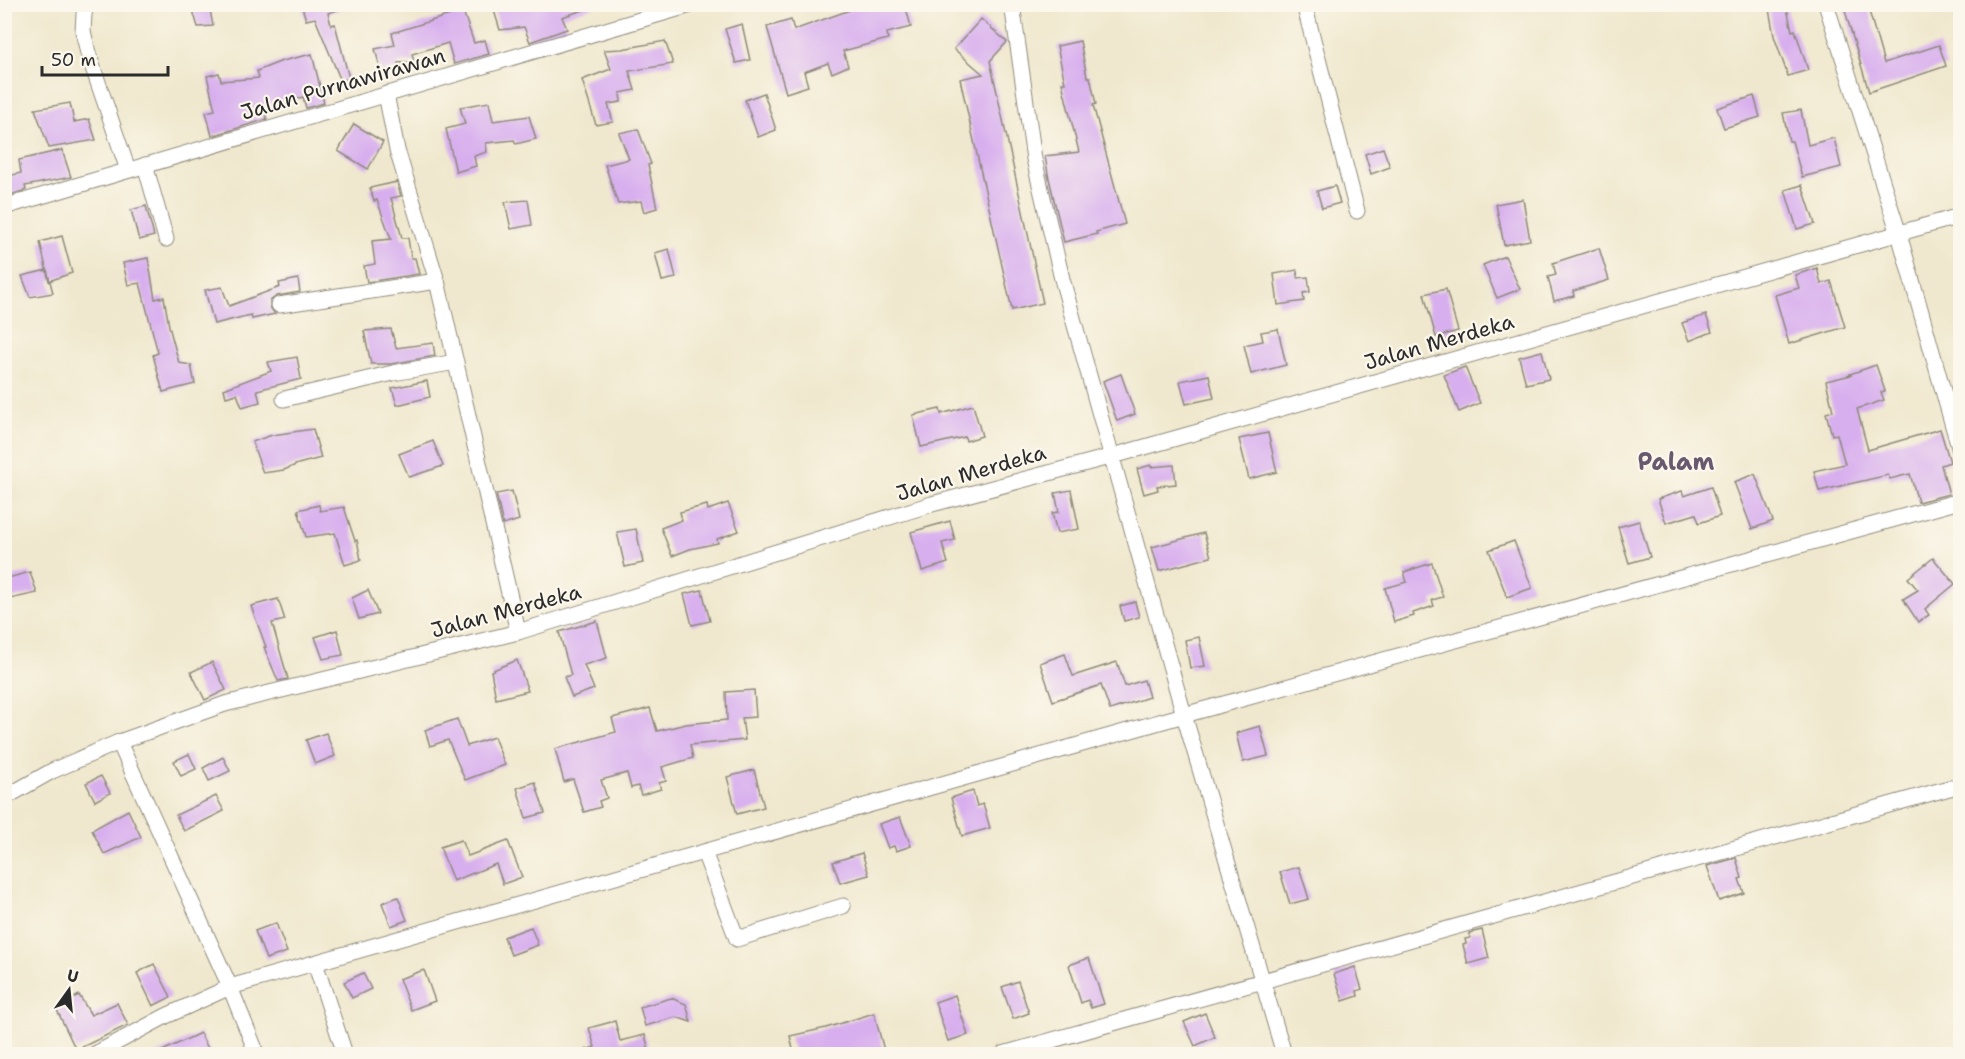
<svg xmlns="http://www.w3.org/2000/svg" width="1965" height="1059" font-family="'Shantell Sans',sans-serif">
<style>
.building{fill:#d8afee}
.lines{fill:none;stroke-linecap:round;stroke-linejoin:round}
.street-casing{stroke:#8e8a7c;stroke-width:17}
.street{stroke:#fff;stroke-width:15}
.labels{text-anchor:middle;stroke-width:4.5;stroke-linejoin:round;paint-order:stroke}
.street-label{font-size:21px;fill:#2b2b2b;stroke:#fbf7ec}
.quarter-label{font-size:24px;font-weight:bold;fill:#68596f;stroke:#fbf7ec}
</style>
<rect width="100%" height="100%" fill="#fbf7ec"/>
<filter id="ink" filterUnits="userSpaceOnUse"><feTurbulence type="fractalNoise" baseFrequency=".0167" numOctaves="2"/><feDisplacementMap in="SourceGraphic" scale="12" xChannelSelector="R" yChannelSelector="G"/><feConvolveMatrix kernelMatrix="1 2 1 2 8 2 1 2 1" color-interpolation-filters="sRGB"/></filter>
<filter id="wash" filterUnits="userSpaceOnUse"><feTurbulence type="fractalNoise" baseFrequency=".008" numOctaves="4" result="noise"/><feDisplacementMap in="SourceGraphic" scale="24" xChannelSelector="R" yChannelSelector="G"/><feGaussianBlur stdDeviation="1.35" result="paint"/><feColorMatrix in="noise" values="0 0 0 0 0 0 0 0 0 0 0 0 0 0 0 0 0 1.4 0 .05"/><feComposite in="paint" operator="in"/></filter>
<g filter="url(#wash)">
<rect width="100%" height="100%" fill="#f0e8ce"/>
<g id="blocks">
<g class="building">
<path d="M 191,4 L 209,4 L 213,26 L 198,27 Z"/>
<path d="M 301,4 L 346,4 L 347,7 L 328,13 L 331,25 L 335,24 L 349,78 L 341,81 L 315,18 L 306,20 Z"/>
<path d="M 492,4 L 592,4 L 593,7 L 562,17 L 567,29 L 530,42 L 524,27 L 500,30 Z"/>
<path d="M 848,4 L 905,4 L 911,27 L 887,33 L 888,39 L 843,51 L 848,66 L 832,73 L 828,63 L 804,72 L 808,86 L 786,93 L 767,27 L 791,20 L 794,30 L 850,10 Z"/>
<path d="M 1768,4 L 1786,4 L 1792,31 L 1795,30 L 1808,70 L 1788,76 L 1774,36 Z"/>
<path d="M 1843,4 L 1867,4 L 1884,63 L 1939,45 L 1946,66 L 1869,92 Z"/>
<path d="M 463,11 L 474,43 L 485,40 L 489,54 L 454,64 L 448,43 L 412,54 L 414,62 L 398,63 L 399,69 L 381,71 L 375,49 L 395,45 L 392,33 Z"/>
<path d="M 981,19 L 1007,42 L 990,61 L 1043,303 L 1012,310 L 960,79 L 983,74 L 954,49 Z"/>
<path d="M 742,24 L 750,60 L 736,63 L 725,29 Z"/>
<path d="M 665,41 L 673,64 L 629,71 L 635,90 L 620,93 L 621,102 L 608,104 L 613,122 L 596,125 L 582,80 L 611,69 L 604,50 L 622,49 Z"/>
<path d="M 1080,41 L 1087,77 L 1090,77 L 1096,104 L 1093,105 L 1125,224 L 1096,232 L 1097,234 L 1064,242 L 1048,174 L 1045,156 L 1079,152 L 1062,83 L 1065,83 L 1057,46 Z"/>
<path d="M 312,54 L 324,103 L 306,108 L 303,97 L 264,108 L 267,119 L 212,136 L 206,112 L 215,110 L 207,76 L 219,73 L 221,81 L 259,78 L 257,71 L 282,61 Z"/>
<path d="M 764,93 L 776,130 L 758,137 L 745,100 Z"/>
<path d="M 1754,96 L 1760,117 L 1724,128 L 1717,108 Z"/>
<path d="M 489,102 L 493,121 L 529,116 L 536,139 L 516,144 L 514,140 L 486,143 L 487,152 L 474,156 L 476,166 L 456,172 L 446,129 L 465,124 L 460,107 Z"/>
<path d="M 70,103 L 74,122 L 89,119 L 96,140 L 49,148 L 35,109 Z"/>
<path d="M 1801,110 L 1808,145 L 1834,138 L 1841,167 L 1802,177 L 1792,141 L 1789,141 L 1783,113 Z"/>
<path d="M 354,124 L 383,142 L 368,169 L 338,151 Z"/>
<path d="M 638,129 L 651,164 L 648,165 L 657,208 L 644,212 L 641,201 L 618,204 L 605,165 L 629,159 L 619,133 Z"/>
<path d="M 1383,148 L 1390,167 L 1371,174 L 1365,154 Z"/>
<path d="M 62,150 L 71,177 L 25,186 L 26,190 L 4,197 L 4,177 L 21,173 L 19,160 Z"/>
<path d="M 397,182 L 401,196 L 391,198 L 402,238 L 408,238 L 411,258 L 415,258 L 419,274 L 367,282 L 364,266 L 375,264 L 372,241 L 391,239 L 377,200 L 374,201 L 370,188 Z"/>
<path d="M 1802,185 L 1815,224 L 1797,229 L 1785,190 Z"/>
<path d="M 1335,186 L 1340,203 L 1322,208 L 1317,191 Z"/>
<path d="M 1523,199 L 1530,240 L 1504,245 L 1496,204 Z"/>
<path d="M 528,200 L 532,225 L 511,229 L 505,202 Z"/>
<path d="M 146,206 L 154,236 L 139,240 L 131,210 Z"/>
<path d="M 62,236 L 72,273 L 49,281 L 40,242 Z"/>
<path d="M 1599,248 L 1609,280 L 1573,291 L 1574,296 L 1554,301 L 1548,277 L 1556,275 L 1553,263 Z"/>
<path d="M 669,249 L 676,278 L 662,281 L 655,253 Z"/>
<path d="M 1505,256 L 1520,289 L 1497,298 L 1483,265 Z"/>
<path d="M 148,258 L 155,299 L 164,297 L 169,326 L 179,363 L 191,365 L 195,384 L 163,392 L 153,355 L 158,353 L 140,283 L 128,285 L 123,263 Z"/>
<path d="M 1817,268 L 1821,284 L 1831,281 L 1845,327 L 1789,344 L 1775,295 L 1799,288 L 1795,275 Z"/>
<path d="M 47,270 L 53,293 L 30,297 L 22,276 Z"/>
<path d="M 1297,270 L 1298,278 L 1308,277 L 1310,292 L 1303,293 L 1304,301 L 1278,305 L 1274,274 Z"/>
<path d="M 298,279 L 300,292 L 277,296 L 270,301 L 270,307 L 275,314 L 252,319 L 251,315 L 214,324 L 205,290 L 222,287 L 229,306 L 280,287 L 279,283 Z"/>
<path d="M 1446,289 L 1458,331 L 1436,337 L 1424,294 Z"/>
<path d="M 1706,315 L 1712,332 L 1689,341 L 1682,323 Z"/>
<path d="M 391,329 L 396,348 L 433,343 L 435,356 L 391,364 L 371,364 L 364,331 Z"/>
<path d="M 1278,329 L 1286,365 L 1251,374 L 1244,345 L 1263,341 L 1261,332 Z"/>
<path d="M 1542,351 L 1549,379 L 1526,384 L 1519,357 Z"/>
<path d="M 297,357 L 301,379 L 257,390 L 260,402 L 242,407 L 237,394 L 226,397 L 224,389 L 271,371 L 268,362 Z"/>
<path d="M 1876,365 L 1885,391 L 1881,392 L 1884,400 L 1857,409 L 1868,450 L 1940,429 L 1950,462 L 1941,465 L 1949,494 L 1918,502 L 1910,474 L 1890,479 L 1888,475 L 1819,491 L 1814,471 L 1845,464 L 1837,434 L 1832,435 L 1826,413 L 1833,411 L 1826,381 L 1851,375 L 1850,374 Z"/>
<path d="M 1465,367 L 1480,403 L 1459,412 L 1444,375 Z"/>
<path d="M 1121,374 L 1135,414 L 1117,421 L 1103,381 Z"/>
<path d="M 1209,375 L 1214,398 L 1186,404 L 1180,381 Z"/>
<path d="M 427,381 L 430,397 L 397,405 L 392,388 Z"/>
<path d="M 973,405 L 982,436 L 966,441 L 965,437 L 921,447 L 913,415 L 940,409 L 941,414 Z"/>
<path d="M 313,429 L 321,458 L 298,464 L 284,470 L 263,473 L 252,442 L 272,435 Z"/>
<path d="M 1268,433 L 1277,472 L 1249,479 L 1239,439 Z"/>
<path d="M 433,441 L 443,466 L 409,477 L 399,454 Z"/>
<path d="M 1151,465 L 1151,467 L 1174,465 L 1176,484 L 1157,486 L 1158,490 L 1144,494 L 1137,469 Z"/>
<path d="M 1755,474 L 1773,521 L 1752,529 L 1734,482 Z"/>
<path d="M 1711,487 L 1720,516 L 1699,523 L 1696,514 L 1666,523 L 1658,499 L 1682,491 L 1684,496 Z"/>
<path d="M 1071,490 L 1079,529 L 1057,533 L 1052,513 L 1059,512 L 1055,493 Z"/>
<path d="M 512,491 L 519,520 L 503,525 L 496,494 Z"/>
<path d="M 728,503 L 739,531 L 717,539 L 718,543 L 690,549 L 672,556 L 661,528 L 682,520 L 680,512 L 707,505 L 708,510 Z"/>
<path d="M 319,505 L 320,511 L 344,507 L 355,541 L 357,540 L 361,560 L 345,565 L 335,533 L 306,537 L 298,510 Z"/>
<path d="M 950,521 L 955,540 L 942,543 L 948,563 L 922,571 L 911,532 Z"/>
<path d="M 1639,521 L 1650,557 L 1629,563 L 1618,527 Z"/>
<path d="M 636,529 L 643,563 L 625,567 L 617,532 Z"/>
<path d="M 1204,533 L 1211,557 L 1159,571 L 1152,547 Z"/>
<path d="M 1514,541 L 1532,588 L 1507,597 L 1489,550 Z"/>
<path d="M 1933,558 L 1955,584 L 1925,609 L 1929,615 L 1918,622 L 1903,599 L 1918,590 L 1908,578 Z"/>
<path d="M 1432,563 L 1443,597 L 1432,600 L 1434,606 L 1413,613 L 1414,616 L 1394,622 L 1385,588 L 1407,582 L 1404,572 Z"/>
<path d="M 30,572 L 37,593 L 10,599 L 4,585 L 4,579 Z"/>
<path d="M 368,590 L 378,614 L 359,619 L 352,598 Z"/>
<path d="M 702,590 L 710,621 L 692,625 L 684,594 Z"/>
<path d="M 278,599 L 285,620 L 272,623 L 288,679 L 278,681 L 264,647 L 266,647 L 251,606 Z"/>
<path d="M 1135,602 L 1139,617 L 1124,621 L 1120,606 Z"/>
<path d="M 597,621 L 607,658 L 584,665 L 594,689 L 572,697 L 564,677 L 571,675 L 559,632 Z"/>
<path d="M 337,630 L 343,655 L 323,659 L 315,637 Z"/>
<path d="M 1199,637 L 1205,666 L 1190,668 L 1185,640 Z"/>
<path d="M 1065,654 L 1073,676 L 1117,662 L 1125,686 L 1144,680 L 1149,697 L 1110,710 L 1101,685 L 1053,701 L 1040,663 Z"/>
<path d="M 517,660 L 528,691 L 496,699 L 491,671 Z"/>
<path d="M 212,662 L 226,690 L 205,700 L 191,672 Z"/>
<path d="M 754,690 L 756,717 L 742,718 L 745,740 L 690,745 L 693,758 L 662,767 L 666,781 L 659,783 L 661,789 L 641,795 L 638,786 L 631,788 L 627,773 L 601,780 L 607,798 L 599,801 L 601,807 L 584,812 L 573,779 L 564,782 L 555,749 L 616,732 L 612,718 L 650,708 L 657,731 L 686,724 L 727,720 L 726,692 Z"/>
<path d="M 457,719 L 467,746 L 494,737 L 505,765 L 465,780 L 448,740 L 430,746 L 425,730 Z"/>
<path d="M 1260,726 L 1268,756 L 1243,762 L 1236,733 Z"/>
<path d="M 326,733 L 335,756 L 315,764 L 306,740 Z"/>
<path d="M 189,754 L 196,769 L 181,776 L 174,761 Z"/>
<path d="M 223,757 L 230,771 L 209,781 L 203,768 Z"/>
<path d="M 754,770 L 764,807 L 737,814 L 727,777 Z"/>
<path d="M 101,776 L 110,793 L 95,801 L 86,783 Z"/>
<path d="M 535,782 L 545,813 L 526,818 L 517,788 Z"/>
<path d="M 973,791 L 977,806 L 983,804 L 990,828 L 962,836 L 951,798 Z"/>
<path d="M 216,796 L 224,811 L 184,831 L 176,815 Z"/>
<path d="M 128,810 L 141,837 L 104,854 L 92,830 Z"/>
<path d="M 900,817 L 911,846 L 896,851 L 894,846 L 888,848 L 879,824 Z"/>
<path d="M 461,840 L 468,856 L 508,841 L 522,877 L 503,884 L 496,864 L 453,881 L 440,847 Z"/>
<path d="M 862,853 L 869,875 L 840,883 L 833,862 Z"/>
<path d="M 1736,858 L 1742,878 L 1739,879 L 1744,893 L 1719,901 L 1707,866 Z"/>
<path d="M 1299,867 L 1309,899 L 1290,904 L 1280,872 Z"/>
<path d="M 398,897 L 407,920 L 391,926 L 382,903 Z"/>
<path d="M 276,923 L 287,952 L 266,959 L 255,931 Z"/>
<path d="M 531,927 L 538,945 L 511,955 L 504,937 Z"/>
<path d="M 1482,930 L 1489,958 L 1468,964 L 1463,945 L 1466,944 L 1465,939 L 1470,938 L 1469,933 Z"/>
<path d="M 1089,958 L 1104,1004 L 1091,1008 L 1088,1000 L 1081,1003 L 1069,965 Z"/>
<path d="M 154,964 L 171,997 L 153,1006 L 137,973 Z"/>
<path d="M 1355,967 L 1362,989 L 1357,991 L 1358,996 L 1343,1001 L 1334,974 Z"/>
<path d="M 424,970 L 435,1001 L 411,1010 L 399,979 Z"/>
<path d="M 363,973 L 371,989 L 352,998 L 344,982 Z"/>
<path d="M 1018,981 L 1029,1013 L 1013,1019 L 1002,987 Z"/>
<path d="M 79,995 L 91,1015 L 117,1003 L 128,1025 L 76,1050 L 56,1008 Z"/>
<path d="M 955,995 L 968,1035 L 948,1041 L 935,1002 Z"/>
<path d="M 671,998 L 686,1004 L 691,1022 L 676,1017 L 645,1026 L 640,1007 Z"/>
<path d="M 874,1013 L 885,1054 L 794,1054 L 790,1036 L 826,1028 Z"/>
<path d="M 1205,1013 L 1215,1037 L 1195,1046 L 1184,1022 Z"/>
<path d="M 615,1021 L 620,1041 L 645,1035 L 650,1054 L 586,1054 L 585,1050 L 595,1047 L 589,1028 Z"/>
<path d="M 200,1033 L 211,1054 L 156,1054 Z"/>
</g>
</g>
</g>
<g filter="url(#ink)">
<use href="#blocks" fill-opacity="0" stroke="#8e8a7c" stroke-width="1.5"/>
<g class="lines">
<g class="street-casing">
<g id="street">
<path d="M 87,4 L 84,14 L 83,31 L 88,53 L 128,170"/>
<path d="M 1012,4 L 1034,159 L 1062,279 L 1184,715 L 1284,1054"/>
<path d="M 1304,4 L 1357,211"/>
<path d="M 1826,4 L 1899,234 L 1960,451"/>
<path d="M 386,94 L 397,150 L 437,281 L 518,632"/>
<path d="M 145,165 L 166,239"/>
<path d="M 4,207 L 694,4"/>
<path d="M 279,305 L 437,281"/>
<path d="M 284,399 L 393,373 L 456,362"/>
<path d="M 119,742 L 230,987 L 257,1054"/>
<path d="M 4,798 L 52,771 L 119,742 L 225,704 L 518,632 L 932,504 L 1113,456 L 1960,216"/>
<path d="M 704,852 L 737,939 L 843,906"/>
<path d="M 315,963 L 345,1054"/>
<path d="M 95,1054 L 166,1016 L 230,987 L 1184,715 L 1960,501"/>
<path d="M 1003,1054 L 1960,785"/>
</g>
</g>
<use href="#street" class="street"/>
</g>
</g>
<g class="labels">
<g class="street-label">
<text transform="translate(343 84) rotate(-16)" y="7">Jalan Purnawirawan</text>
<text transform="translate(1439 342) rotate(-16)" y="7">Jalan Merdeka</text>
<text transform="translate(971 473) rotate(-16)" y="7">Jalan Merdeka</text>
<text transform="translate(506 611) rotate(-15)" y="7">Jalan Merdeka</text>
</g>
<g class="quarter-label">
<text x="1676" y="470">Palam</text>
</g>
</g>
<rect width="1965" height="1059" fill="none" stroke="#fbf7ec" stroke-width="24"/>
<g transform="translate(69 990) rotate(15)" stroke="#fbf7ec" stroke-width="4.5" paint-order="stroke">
<path d="M0-4.5L10 22L0 15L-10 22Z" fill="#2b2b2b"/>
<text y="-9" font-size="16" font-weight="bold" text-anchor="middle" fill="#2b2b2b">U</text>
</g>
<path d="M42 66v9h126v-9" fill="none" stroke="#2b2b2b" stroke-width="3"/>
<text x="51" y="66" font-size="18" fill="#2b2b2b" stroke="#fbf7ec" stroke-width="4.5" paint-order="stroke">50 m</text>
</svg>
